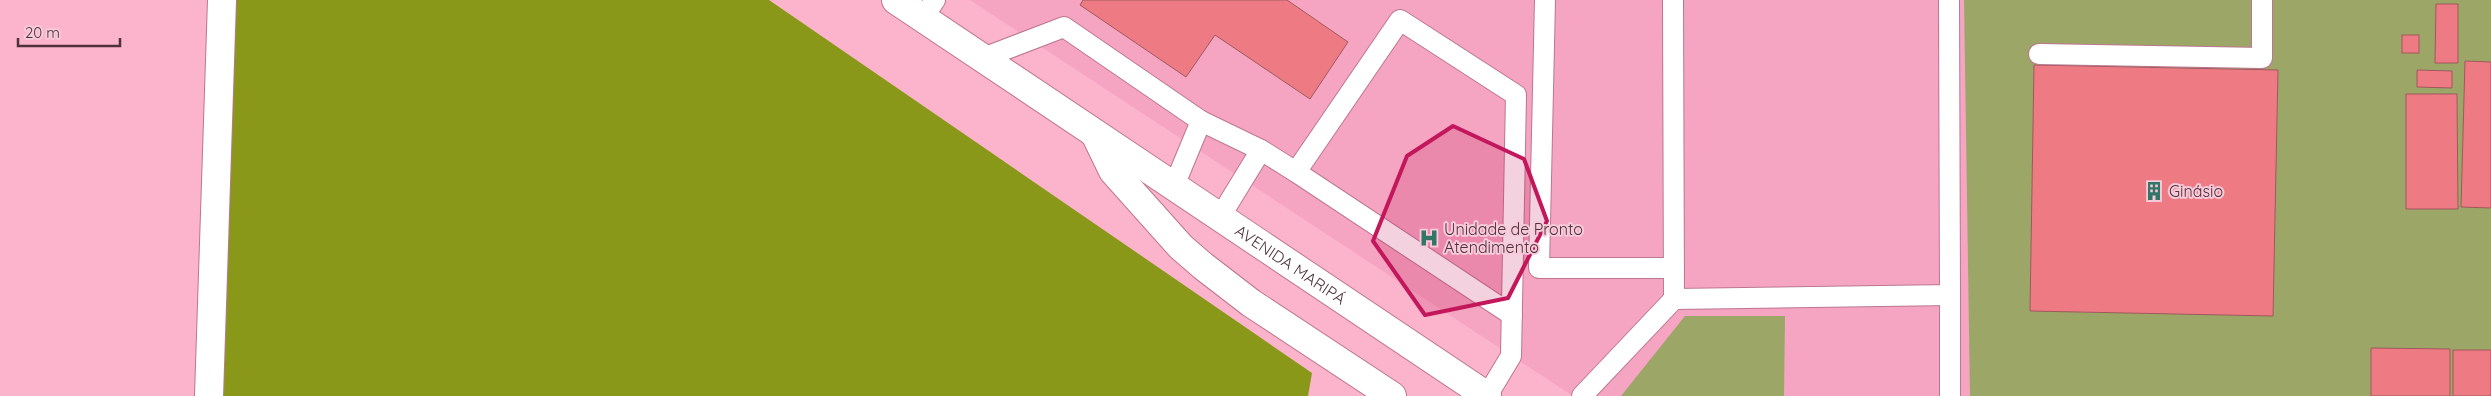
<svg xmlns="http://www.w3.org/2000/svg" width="2491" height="396" font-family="Quicksand,sans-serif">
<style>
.built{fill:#f5a5c1}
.green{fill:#9ca667}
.forest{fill:#8a9819}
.building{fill:#ee7b84;stroke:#9f595e}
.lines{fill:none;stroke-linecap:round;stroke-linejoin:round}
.lane-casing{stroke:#bc7790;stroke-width:22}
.street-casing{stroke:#bc7790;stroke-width:30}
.secondary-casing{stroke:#bc7790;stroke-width:30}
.lane{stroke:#fff;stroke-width:20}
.street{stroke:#fff;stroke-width:28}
.secondary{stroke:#fff;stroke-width:28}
.marked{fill:#c2185b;fill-opacity:0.2;stroke:#c2185b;stroke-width:4;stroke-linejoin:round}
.labels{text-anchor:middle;stroke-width:4;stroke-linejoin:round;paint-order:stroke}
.poi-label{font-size:16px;fill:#4e313b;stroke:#f7cad9;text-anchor:start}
.street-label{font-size:16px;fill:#4e313b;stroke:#f7cad9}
</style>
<rect width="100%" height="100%" fill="#fcb3cc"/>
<path class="built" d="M 970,0 L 2491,0 L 2491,396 L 1573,396 Z"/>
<g class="green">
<path d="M 1964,0 L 2491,0 L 2491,396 L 1970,396 Z"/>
<path d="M 1685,316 L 1785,316 L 1784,396 L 1621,396 Z"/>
</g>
<path class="forest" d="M 222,0 L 769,0 L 1312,373 L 1308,396 L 209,396 Z"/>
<g class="building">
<path d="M 1083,0 L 1287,0 L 1348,42 L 1310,99 L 1215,35 L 1186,77 L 1080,5 Z"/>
<path d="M 2436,4 L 2458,4 L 2458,63 L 2435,63 Z"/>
<rect x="2402" y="35" width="17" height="18"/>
<path d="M 2465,61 L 2491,62 L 2491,208 L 2461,207 Z"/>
<path d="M 2034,65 L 2278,70 L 2273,316 L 2030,311 Z"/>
<path d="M 2417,70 L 2452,71 L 2452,88 L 2417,87 Z"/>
<path d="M 2406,94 L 2457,94 L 2458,209 L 2406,209 Z"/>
<path d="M 2371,348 L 2450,349 L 2450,396 L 2371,396 Z"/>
<rect x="2453" y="350" width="38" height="46"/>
</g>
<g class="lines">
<g class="lane-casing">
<g id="lane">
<path d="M 1545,0 L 1539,268 L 1674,268"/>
<path d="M 1673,0 L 1674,299 L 1950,295 L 1949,0"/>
<path d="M 923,18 L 935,0"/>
<path d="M 2039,54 L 2262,58 L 2262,0"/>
<path d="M 983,58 L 1064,27 L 1201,121 L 1174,186"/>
<path d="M 1201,121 L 1261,150"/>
<path d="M 1296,172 L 1512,315"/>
<path d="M 1220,217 L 1261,150 L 1296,172 L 1400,20 L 1516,95 L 1511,356 L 1487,396"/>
<path d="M 1582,396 L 1674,299"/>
<path d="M 1950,396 L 1950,295"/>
</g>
</g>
<g class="street-casing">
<path id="street" d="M 209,396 L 222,0"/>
</g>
<g class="secondary-casing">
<g id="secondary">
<path id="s1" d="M 896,0 L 1487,396"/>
<path d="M 1095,134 L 1113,171 L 1181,247 L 1203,266 L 1251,303 L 1392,396"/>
</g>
</g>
<use href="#lane" class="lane"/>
<use href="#street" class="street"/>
<use href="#secondary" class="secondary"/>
</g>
<path class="marked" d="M 1453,126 L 1524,159 L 1547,221 L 1508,298 L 1425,315 L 1373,241 L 1407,156 Z"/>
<defs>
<g id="building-bare" transform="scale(1.5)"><path d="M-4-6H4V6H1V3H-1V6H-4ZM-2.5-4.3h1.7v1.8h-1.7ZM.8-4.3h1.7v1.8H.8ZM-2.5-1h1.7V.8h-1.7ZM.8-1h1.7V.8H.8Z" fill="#337667" stroke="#f7cad9" stroke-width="2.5" paint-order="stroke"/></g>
<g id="hospital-bare" transform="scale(1.5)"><path d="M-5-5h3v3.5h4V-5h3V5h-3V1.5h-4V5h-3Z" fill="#337667" stroke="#f7cad9" stroke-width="2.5" paint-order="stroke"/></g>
</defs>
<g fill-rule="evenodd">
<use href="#building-bare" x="2154" y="191"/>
<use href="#hospital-bare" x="1429" y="238"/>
</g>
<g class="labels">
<g class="poi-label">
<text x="2169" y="197">Ginásio</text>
<text x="1444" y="235">Unidade de Pronto<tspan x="1444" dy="18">Atendimento</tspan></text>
</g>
<g class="street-label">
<text dy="6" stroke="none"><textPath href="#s1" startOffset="475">AVENIDA MARIPÁ</textPath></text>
</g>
</g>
<path d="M18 38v8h102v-8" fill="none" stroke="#4e313b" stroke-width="2.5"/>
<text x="25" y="38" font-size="15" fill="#4e313b" stroke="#f7cad9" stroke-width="4" paint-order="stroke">20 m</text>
</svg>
